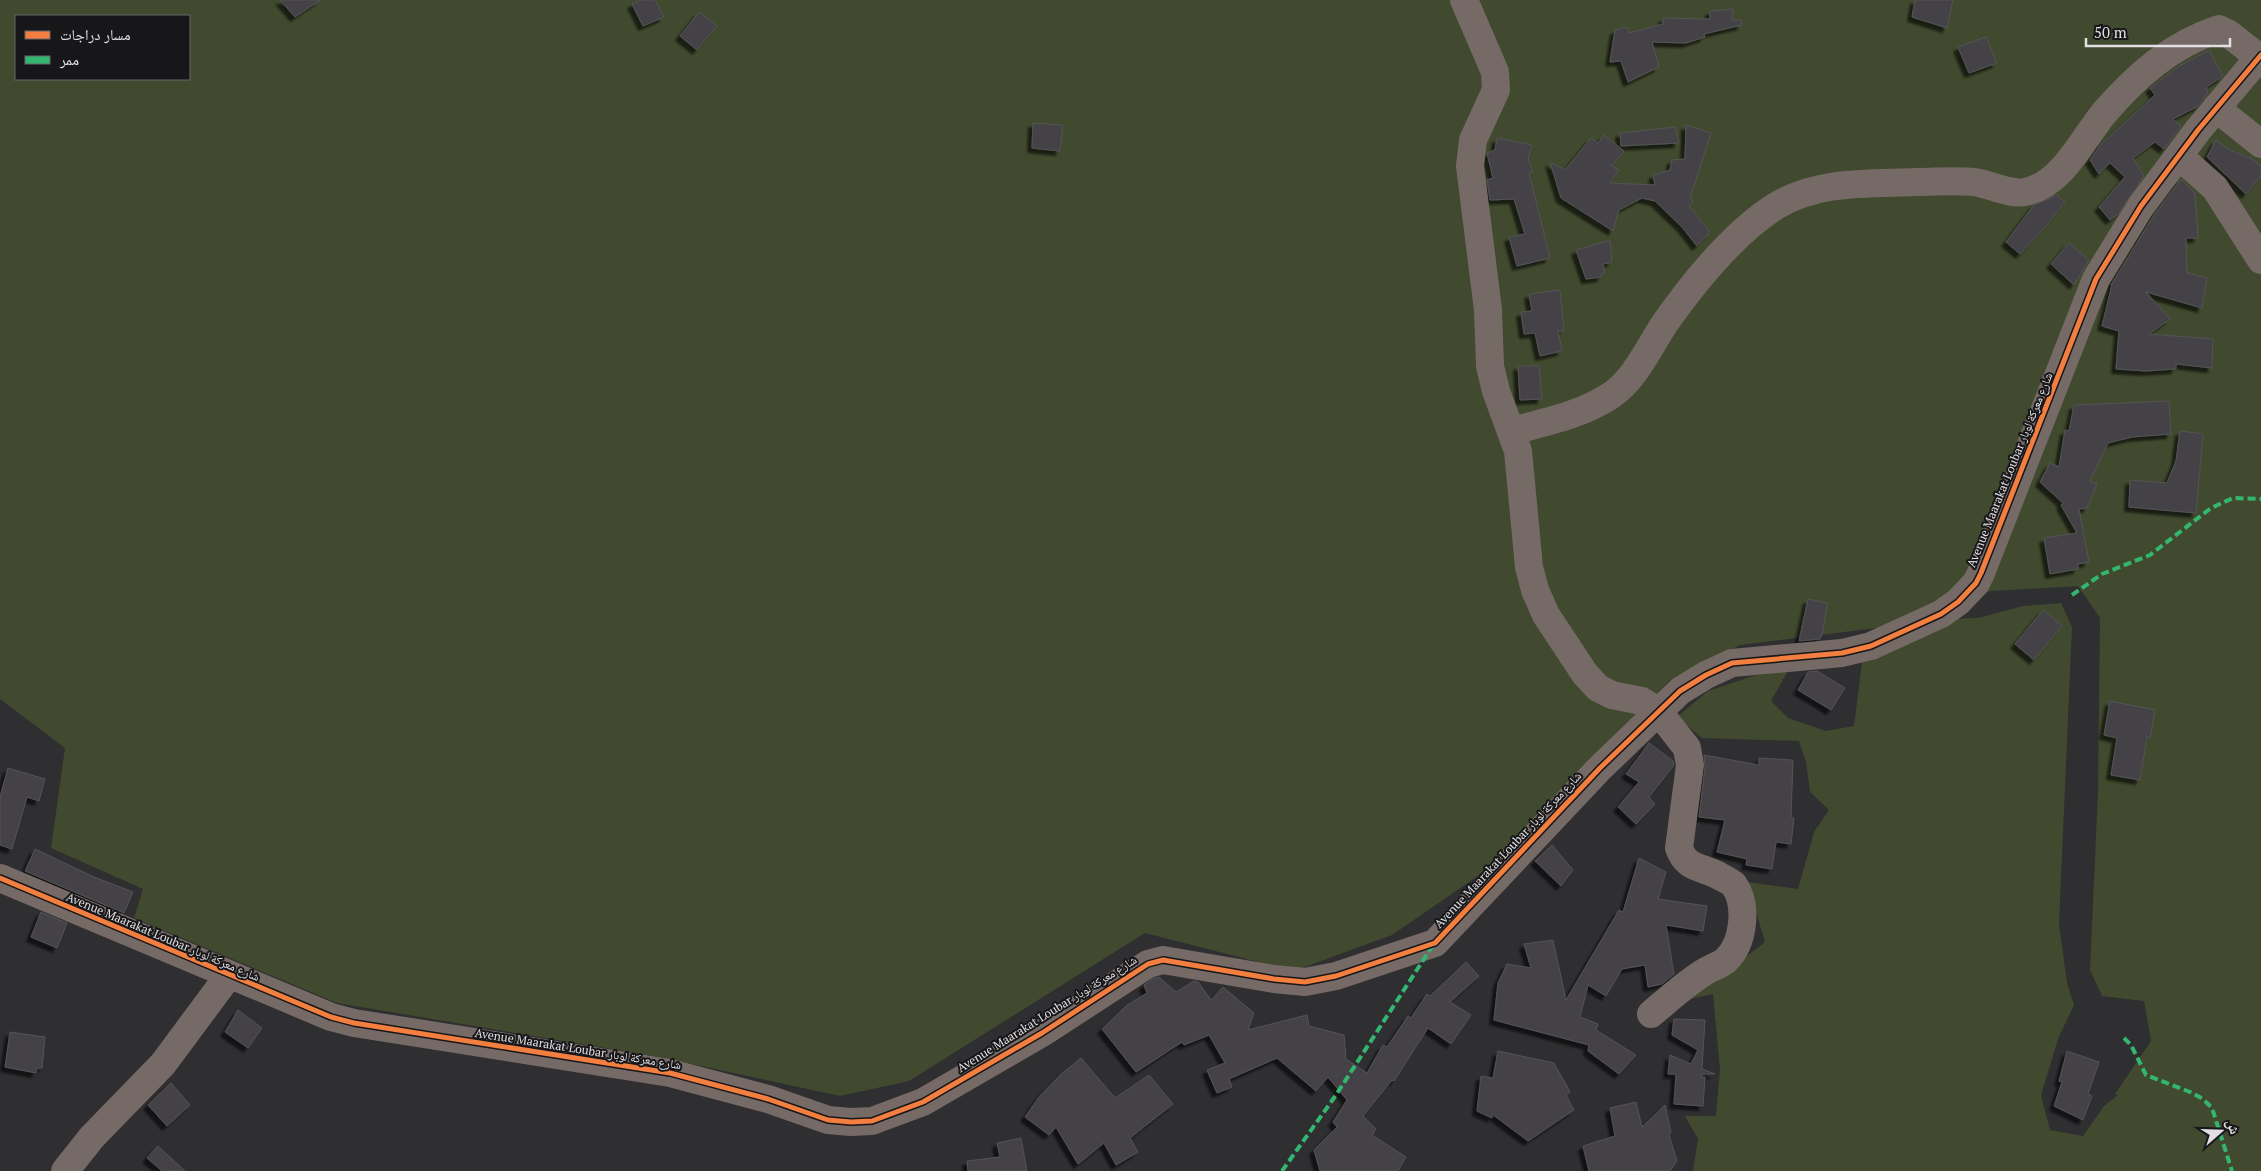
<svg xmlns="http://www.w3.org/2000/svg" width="2261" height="1171" font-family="'PT Serif','Noto Naskh Arabic',serif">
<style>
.green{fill:#414a2e;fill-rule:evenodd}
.building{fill:#444346;stroke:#545356;filter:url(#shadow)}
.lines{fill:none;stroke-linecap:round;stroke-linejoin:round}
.minor{stroke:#766a67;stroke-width:28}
.quiet{stroke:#33b770;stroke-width:4;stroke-dasharray:8 4;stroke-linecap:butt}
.cycleway-casing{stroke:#171618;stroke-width:8}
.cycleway{stroke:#f27e40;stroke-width:5}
.labels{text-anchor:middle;stroke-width:4;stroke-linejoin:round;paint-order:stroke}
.street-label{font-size:12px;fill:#e2e0e4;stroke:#171618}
</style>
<defs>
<filter id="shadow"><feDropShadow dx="-4.5" dy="4.5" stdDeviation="1" flood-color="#0009"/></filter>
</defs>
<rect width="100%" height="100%" fill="#2f2e31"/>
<path class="green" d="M 0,0 L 2261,0 L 2261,1171 L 1693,1171 L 1698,1139 L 1685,1116 L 1716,1116 L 1720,1069 L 1713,994 L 1680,1001 L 1716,980 L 1765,942 L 1747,882 L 1798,889 L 1814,832 L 1829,810 L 1810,792 L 1806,762 L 1799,741 L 1702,738 L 1677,717 L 1708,691 L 1753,676 L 1789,669 L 1771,701 L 1788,718 L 1826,731 L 1854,726 L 1862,662 L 1950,619 L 1978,618 L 2023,606 L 2061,603 L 2072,627 L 2059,924 L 2067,983 L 2074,1005 L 2058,1039 L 2041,1095 L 2050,1130 L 2083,1136 L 2104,1106 L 2118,1095 L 2115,1094 L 2151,1041 L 2144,1001 L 2102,996 L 2090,970 L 2098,791 L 2100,618 L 2078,586 L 1991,591 L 1884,627 L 1740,645 L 1669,681 L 1488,869 L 1392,935 L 1294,971 L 1145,933 L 909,1081 L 840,1096 L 659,1057 L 337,1003 L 134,918 L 143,889 L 51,848 L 65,748 L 0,699 ZM 16,16 L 189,16 L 189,79 L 16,79 Z"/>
<g class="building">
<path d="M 280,0 L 320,0 L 295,17 Z"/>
<path d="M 641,0 L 655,0 L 664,17 L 643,26 L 632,4 Z"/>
<path d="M 1915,0 L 1953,0 L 1947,28 L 1912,17 Z"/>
<path d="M 1733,9 L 1732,20 L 1741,20 L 1742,25 L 1704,34 L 1705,37 L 1686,43 L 1652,42 L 1659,67 L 1628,82 L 1621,61 L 1610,62 L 1615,30 L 1628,27 L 1629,33 L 1663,24 L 1663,18 L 1710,19 L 1710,11 Z"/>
<path d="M 699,12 L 717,26 L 697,50 L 680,36 Z"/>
<path d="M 1986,37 L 1997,63 L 1969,73 L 1958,47 Z"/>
<path d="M 2209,50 L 2223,76 L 2206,87 L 2208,93 L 2198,106 L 2173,119 L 2181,127 L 2164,149 L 2155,142 L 2133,158 L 2144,176 L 2118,214 L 2110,220 L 2099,207 L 2125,177 L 2110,163 L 2099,174 L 2090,160 L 2101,144 L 2155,95 L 2150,88 L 2179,66 Z"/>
<path d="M 1033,123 L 1063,125 L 1060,151 L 1032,148 Z"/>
<path d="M 1686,125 L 1711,133 L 1690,198 L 1693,201 L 1689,206 L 1710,232 L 1697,246 L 1682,227 L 1655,201 L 1642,198 L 1619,210 L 1613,231 L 1561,198 L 1550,162 L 1565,170 L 1591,138 L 1598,143 L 1604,135 L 1624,151 L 1612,166 L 1619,170 L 1610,183 L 1655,185 L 1653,175 L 1670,170 L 1672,160 L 1685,159 Z"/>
<path d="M 1675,127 L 1679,143 L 1621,146 L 1620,133 Z"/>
<path d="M 1497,138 L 1532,145 L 1528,158 L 1533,172 L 1529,173 L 1550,258 L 1517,266 L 1509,237 L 1525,234 L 1514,199 L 1490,200 L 1487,180 L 1493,178 L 1487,153 L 1495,150 Z"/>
<path d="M 2216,140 L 2228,149 L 2252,159 L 2261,166 L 2261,176 L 2246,194 L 2207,157 Z"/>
<path d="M 2181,179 L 2195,193 L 2198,238 L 2186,238 L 2187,273 L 2207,278 L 2202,308 L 2146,292 L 2170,319 L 2149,334 L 2213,339 L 2212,368 L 2176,364 L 2176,369 L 2146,371 L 2116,369 L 2119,331 L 2102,326 L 2112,285 L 2111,285 L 2154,215 Z"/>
<path d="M 2057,195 L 2065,202 L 2041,232 L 2020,254 L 2006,242 L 2034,205 Z"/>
<path d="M 1610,240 L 1612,262 L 1603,264 L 1605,273 L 1601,274 L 1602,277 L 1586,279 L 1576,250 Z"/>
<path d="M 2069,243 L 2089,260 L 2074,285 L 2051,264 Z"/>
<path d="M 1560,290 L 1564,331 L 1558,331 L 1562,351 L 1540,356 L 1535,333 L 1524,334 L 1521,312 L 1532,311 L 1529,294 Z"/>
<path d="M 1518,366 L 1539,366 L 1542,399 L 1520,400 Z"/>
<path d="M 2169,401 L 2171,434 L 2132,437 L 2108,443 L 2090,481 L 2097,484 L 2087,508 L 2079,509 L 2089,562 L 2078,564 L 2078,569 L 2050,574 L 2044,538 L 2077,533 L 2061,505 L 2063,503 L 2040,482 L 2050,463 L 2059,467 L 2065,430 L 2069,431 L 2074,405 Z"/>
<path d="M 2180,431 L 2203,434 L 2196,513 L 2129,507 L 2130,480 L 2167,483 L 2176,461 Z"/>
<path d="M 1808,599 L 1827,603 L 1823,631 L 1820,639 L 1799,641 Z"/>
<path d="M 2043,610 L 2062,626 L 2034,660 L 2015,644 Z"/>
<path d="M 1817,671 L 1845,688 L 1831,710 L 1798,690 L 1808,672 Z"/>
<path d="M 2110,701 L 2155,710 L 2150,738 L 2147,737 L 2140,780 L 2111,775 L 2117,738 L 2104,735 Z"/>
<path d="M 1649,743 L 1673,761 L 1674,765 L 1649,797 L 1655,804 L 1636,824 L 1618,807 L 1639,782 L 1626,774 Z"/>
<path d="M 1704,755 L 1759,765 L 1759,758 L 1793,760 L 1791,818 L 1794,818 L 1791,844 L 1776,842 L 1772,869 L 1746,865 L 1747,859 L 1717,852 L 1725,820 L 1699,817 L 1705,767 Z"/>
<path d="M 8,768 L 45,779 L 39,801 L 27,797 L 12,849 L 0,845 L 0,797 Z"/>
<path d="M 1552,845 L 1573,870 L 1561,886 L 1535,861 Z"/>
<path d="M 35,849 L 94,877 L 133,892 L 124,913 L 25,871 Z"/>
<path d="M 1639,858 L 1666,872 L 1658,899 L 1707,906 L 1703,931 L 1666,925 L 1674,974 L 1662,984 L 1648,987 L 1645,965 L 1622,969 L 1606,996 L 1588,985 L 1580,1017 L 1598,1024 L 1596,1030 L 1636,1055 L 1619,1074 L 1588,1051 L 1589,1045 L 1494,1020 L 1498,983 L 1507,964 L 1531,968 L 1524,944 L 1553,940 L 1566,1000 L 1619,910 L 1623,912 Z"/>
<path d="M 41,912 L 67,923 L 57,948 L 31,937 Z"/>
<path d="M 1466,962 L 1479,976 L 1450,1002 L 1471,1015 L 1451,1044 L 1428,1028 L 1394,1081 L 1392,1080 L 1363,1116 L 1376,1129 L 1372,1135 L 1406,1157 L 1398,1171 L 1320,1171 L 1314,1150 L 1337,1127 L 1333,1122 L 1347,1100 L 1328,1077 L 1316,1091 L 1277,1058 L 1229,1079 L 1232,1087 L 1217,1093 L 1207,1070 L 1225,1063 L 1209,1035 L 1184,1045 L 1182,1042 L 1136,1072 L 1102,1029 L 1126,1006 L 1147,993 L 1144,985 L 1154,978 L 1159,977 L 1176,992 L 1194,981 L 1198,982 L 1211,1000 L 1223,987 L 1254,1013 L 1248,1030 L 1307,1015 L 1309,1026 L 1344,1035 L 1346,1059 L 1367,1073 L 1383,1045 L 1387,1047 L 1408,1016 L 1411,1018 L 1427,994 L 1430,996 Z"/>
<path d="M 238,1010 L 262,1028 L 248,1048 L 225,1032 Z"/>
<path d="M 1674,1019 L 1705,1020 L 1702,1069 L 1715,1074 L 1702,1074 L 1702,1077 L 1705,1077 L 1703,1106 L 1674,1104 L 1676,1074 L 1668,1074 L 1670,1055 L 1691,1064 L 1698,1050 L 1672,1035 Z"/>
<path d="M 10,1032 L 45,1037 L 42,1068 L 37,1068 L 36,1073 L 5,1067 Z"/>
<path d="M 1498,1051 L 1554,1063 L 1570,1092 L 1566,1095 L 1574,1110 L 1528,1141 L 1492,1114 L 1492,1118 L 1477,1111 L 1481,1076 L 1493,1078 Z"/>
<path d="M 2067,1051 L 2099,1062 L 2088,1094 L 2092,1096 L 2083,1120 L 2054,1106 L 2062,1082 L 2059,1081 Z"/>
<path d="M 1081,1058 L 1115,1098 L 1149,1075 L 1173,1104 L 1130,1138 L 1138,1152 L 1116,1165 L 1104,1143 L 1078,1164 L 1056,1127 L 1049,1135 L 1025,1117 L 1039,1097 L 1061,1074 Z"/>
<path d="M 171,1083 L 190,1105 L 167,1126 L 148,1105 Z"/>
<path d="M 1636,1102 L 1642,1127 L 1665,1105 L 1671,1132 L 1669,1135 L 1677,1161 L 1670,1171 L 1589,1171 L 1583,1146 L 1615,1136 L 1610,1108 Z"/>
<path d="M 1021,1138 L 1027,1171 L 968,1171 L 967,1161 L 1000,1157 L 997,1143 Z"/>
<path d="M 158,1146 L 185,1171 L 162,1171 L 147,1158 Z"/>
</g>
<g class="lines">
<g class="minor">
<path d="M 1464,0 L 1495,72 L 1496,90 L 1473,140 L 1470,166 L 1488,310 L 1490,366 L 1496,391 L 1518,451 L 1529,567 L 1535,590 L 1546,615 L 1585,674 L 1598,688 L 1612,695 L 1642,701 L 1658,711 L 1687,748 L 1690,765 L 1679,848 C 1687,871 1704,866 1721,877 C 1725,879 1731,882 1734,885 C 1748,905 1744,943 1726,960 C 1721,965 1712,967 1706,971 C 1686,983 1669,999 1651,1014"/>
<path d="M 2216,108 L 2261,144"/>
<path d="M 2179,156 L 2215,188 L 2261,260"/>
<path d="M 1512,431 C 1545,422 1581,415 1610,396 C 1635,380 1649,347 1665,323 C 1694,282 1733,233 1776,206 C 1819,180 1869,184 1917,182 C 1936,182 1955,180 1974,182 C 1990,184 2009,195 2025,192 C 2062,185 2082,140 2104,113 C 2136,76 2172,44 2219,29 L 2229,34 L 2261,59"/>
<path d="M 0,878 L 331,1017 L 354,1023 L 670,1073 L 768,1099 L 828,1120 L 851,1122 L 872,1121 L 923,1102 L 1042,1033 L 1148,964 L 1163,960 L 1274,979 L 1305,982 L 1336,976 L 1435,943 L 1600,768 L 1680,691 L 1706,675 L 1732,663 L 1842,653 L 1871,646 L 1941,614 L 1958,602 L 1976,583 L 1981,573 L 2096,279 L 2141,206 L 2198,130 L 2261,55"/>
<path d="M 65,1171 L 92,1137 L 163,1064 L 229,975"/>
</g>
<g class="quiet">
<path d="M 2072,595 L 2102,574 L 2150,555 L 2211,508 L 2233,498 L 2261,499"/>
<path d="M 2124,1038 L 2131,1045 L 2146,1075 L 2190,1092 L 2203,1099 L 2212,1108 L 2232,1171"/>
<path d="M 1282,1171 L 1336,1095 L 1433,945"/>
</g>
<g class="cycleway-casing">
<path id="cycleway" d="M 0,878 L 331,1017 L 354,1023 L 670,1073 L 768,1099 L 828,1120 L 851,1122 L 872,1121 L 923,1102 L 1042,1033 L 1148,964 L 1163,960 L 1274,979 L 1305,982 L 1336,976 L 1435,943 L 1600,768 L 1680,691 L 1706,675 L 1732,663 L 1842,653 L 1871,646 L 1941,614 L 1958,602 L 1976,583 L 1981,573 L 2096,279 L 2141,206 L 2198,130 L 2261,55"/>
</g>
<use href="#cycleway" class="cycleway"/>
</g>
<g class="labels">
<g class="street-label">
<text transform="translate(2010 470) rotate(-68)" y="4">Avenue Maarakat Loubar شارع معركة لوبار</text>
<text transform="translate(1508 850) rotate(-47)" y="4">Avenue Maarakat Loubar شارع معركة لوبار</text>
<text transform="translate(163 937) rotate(23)" y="4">Avenue Maarakat Loubar شارع معركة لوبار</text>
<text transform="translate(1047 1014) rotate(-32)" y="4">Avenue Maarakat Loubar شارع معركة لوبار</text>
<text transform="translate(578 1049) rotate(9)" y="4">Avenue Maarakat Loubar شارع معركة لوبار</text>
</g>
</g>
<rect x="15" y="15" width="175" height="65" fill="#171618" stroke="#68676a"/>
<rect x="25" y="31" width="25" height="8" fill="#f27e40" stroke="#68676a"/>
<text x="60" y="40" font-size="15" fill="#e2e0e4">مسار دراجات</text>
<rect x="25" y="56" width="25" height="8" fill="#33b770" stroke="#68676a"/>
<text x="60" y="65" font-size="15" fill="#e2e0e4">ممر</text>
<g transform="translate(2221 1131) rotate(70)" stroke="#171618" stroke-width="4" paint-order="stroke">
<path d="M0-4L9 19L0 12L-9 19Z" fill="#e2e0e4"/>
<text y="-8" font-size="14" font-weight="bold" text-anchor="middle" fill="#e2e0e4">ش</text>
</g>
<path d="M2086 38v8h144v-8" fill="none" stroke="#e2e0e4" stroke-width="2.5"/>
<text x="2094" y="38" font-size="15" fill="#e2e0e4" stroke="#171618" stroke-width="4" paint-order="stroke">50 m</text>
</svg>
